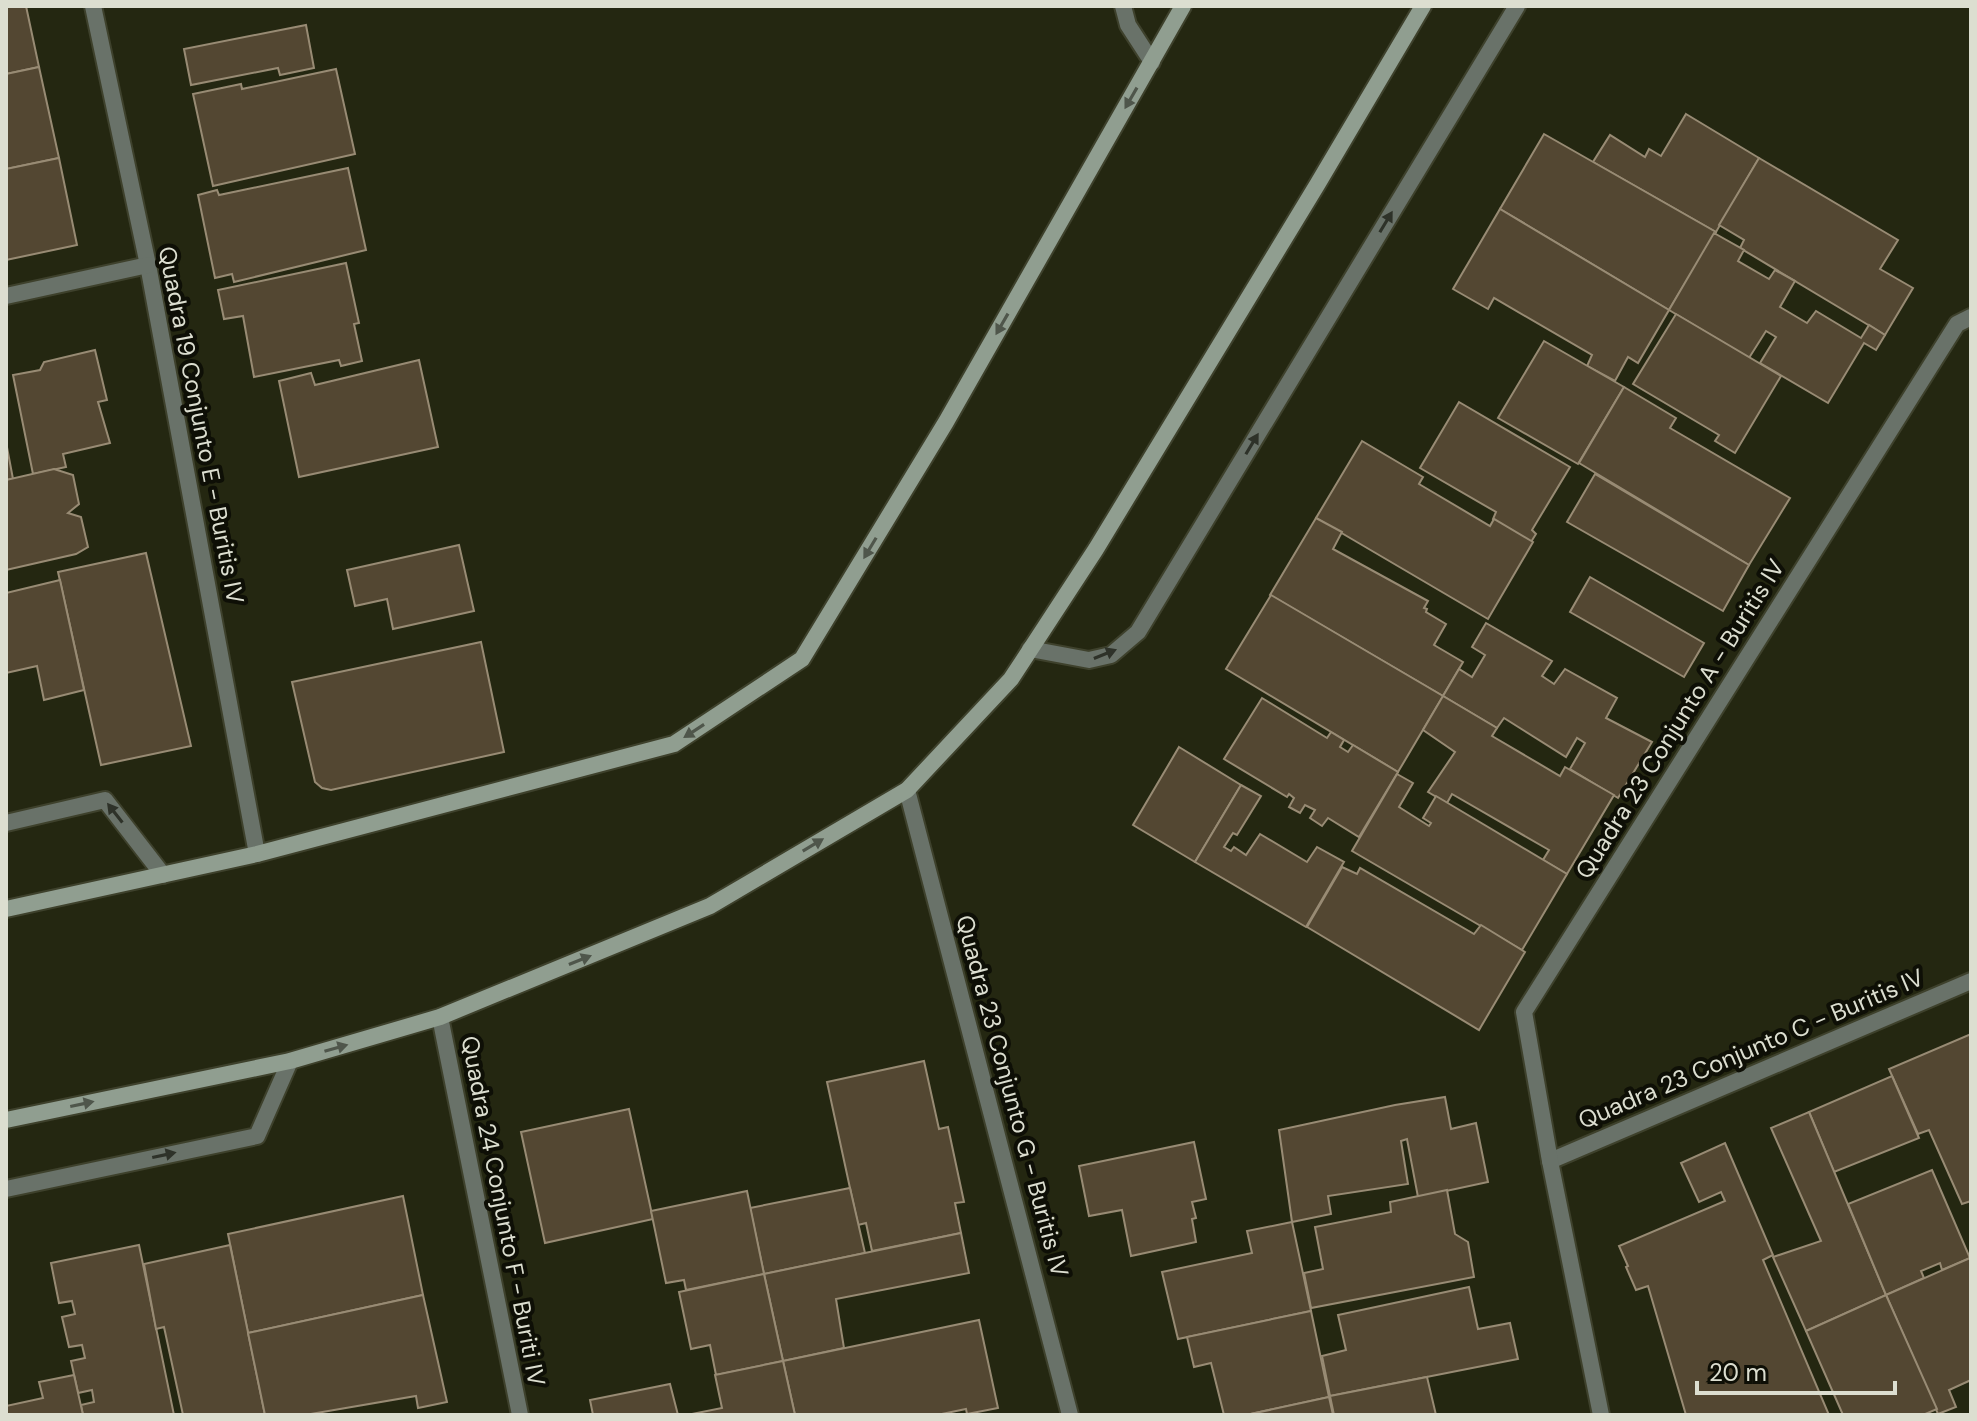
<svg xmlns="http://www.w3.org/2000/svg" width="1977" height="1421" viewBox="0 0 1977 1421" font-family="'DM Sans',sans-serif">
	<style>
		.building { fill: #534732; stroke: #988b74; stroke-width: 2 }
		.lines { fill: none; stroke-linecap: round; stroke-linejoin: round }
		.lane-casing { stroke: #3e412c; stroke-width: 20 }
		.street-casing { stroke: #3e412c; stroke-width: 20 }
		.secondary-casing { stroke: #3e412c; stroke-width: 20 }
		.lane { stroke: #697269; stroke-width: 16 }
		.street { stroke: #697269; stroke-width: 16 }
		.secondary { stroke: #909e90; stroke-width: 16 }
		.oneway { fill: #4f564b }
		.oneway2 { fill: #2e3229 }
		.labels { text-anchor: middle; stroke-width: 8; stroke-linejoin: round; paint-order: stroke }
		.street-label { font-size: 24px; fill: #dcded0; stroke: #0e0f06 }
	</style>
	<rect width="100%" height="100%" fill="#242711"/>
	<g class="building">
		<path d="M6 6H26L39 67 6 74Z"/>
		<path d="M306 25 314 68 280 75 278 68 191 85 184 49Z"/>
		<path d="M39 67 59 158 6 169V74Z"/>
		<path d="M336 69 355 154 213 186 193 94 241 84 242 89Z"/>
		<path d="M1686 114 1759 158 1716 232 1593 162 1610 135 1645 157 1649 149 1661 156Z"/>
		<path d="M1544 134 1716 232 1669 310 1500 209Z"/>
		<path d="M59 158 77 245 6 260V169Z"/>
		<path d="M1759 158 1898 240 1880 269 1913 288 1885 335 1740 248 1744 240 1719 225Z"/>
		<path d="M348 168 366 250 234 282 232 274 215 278 198 195 217 190 219 195Z"/>
		<path d="M1500 209 1669 310 1638 363 1628 357 1615 381 1587 366 1592 355 1494 298 1488 309 1453 289Z"/>
		<path d="M1714 233 1744 250 1738 261 1769 279 1775 270 1795 281 1780 307 1807 323 1816 311 1861 338 1869 325 1885 335 1876 350 1864 343 1828 403 1760 363 1776 337 1766 331 1749 358 1669 310Z"/>
		<path d="M346 263 359 323 354 324 362 361 341 366 339 360 254 377 243 316 224 319 218 290Z"/>
		<path d="M1676 314 1781 376 1735 453 1715 441 1719 435 1633 384Z"/>
		<path d="M1544 341 1624 387 1578 464 1498 418Z"/>
		<path d="M95 350 107 400 98 402 110 443 63 454 66 467 33 474 13 375 40 370 44 362Z"/>
		<path d="M419 360 438 447 299 477 279 381 311 373 315 385Z"/>
		<path d="M1624 387 1676 418 1670 428 1790 498 1749 565 1579 463Z"/>
		<path d="M1459 402 1570 467 1532 530 1536 534 1531 542 1493 519 1496 512 1420 468Z"/>
		<path d="M1362 441 1423 477 1419 484 1490 526 1494 519 1533 542 1488 619 1316 518Z"/>
		<path d="M6 442 13 479 6 480Z"/>
		<path d="M54 469 73 475 79 504 68 513 81 517 88 547 76 554 6 570V480Z"/>
		<path d="M1595 474 1749 565 1723 611 1567 522Z"/>
		<path d="M1316 518 1342 532 1333 549 1428 601 1424 608 1427 609 1426 612 1446 624 1434 645 1463 662 1443 696 1270 595Z"/>
		<path d="M459 545 474 611 393 629 387 599 355 606 347 570Z"/>
		<path d="M146 553 191 746 101 765 58 572Z"/>
		<path d="M1590 577 1704 643 1684 677 1570 612Z"/>
		<path d="M60 580 84 690 44 700 37 666 6 673V593Z"/>
		<path d="M1271 595 1443 696 1398 772 1226 669Z"/>
		<path d="M1486 623 1552 661 1542 676 1554 684 1565 669 1617 698 1606 718 1652 742 1618 798 1570 769 1585 743 1577 738 1566 757 1504 718 1497 728 1443 696 1459 669 1472 677 1485 655 1472 647Z"/>
		<path d="M481 642 504 752 331 790 322 788 315 782 292 682Z"/>
		<path d="M1443 696 1497 728 1492 736 1560 776 1565 767 1614 795 1567 874 1543 860 1549 850 1452 794 1447 803 1428 792 1455 752 1423 730Z"/>
		<path d="M1262 698 1327 738 1331 732 1344 740 1340 747 1348 752 1353 745 1398 772 1359 837 1328 818 1322 826 1310 818 1315 810 1305 805 1300 813 1289 807 1294 798 1289 794 1287 797 1224 759Z"/>
		<path d="M1179 747 1241 785 1195 862 1133 825Z"/>
		<path d="M1397 774 1413 783 1399 807 1429 826 1431 823 1423 818 1436 796 1567 874 1522 950 1352 851Z"/>
		<path d="M1241 785 1261 796 1237 835 1233 833 1224 847 1231 851 1234 847 1246 855 1260 834 1307 862 1317 847 1344 862 1306 927 1195 862Z"/>
		<path d="M1342 867 1357 874 1360 868 1474 934 1481 925 1525 952 1479 1030 1307 927Z"/>
		<path d="M1971 1034V1201L1962 1204 1929 1130 1918 1134 1889 1069Z"/>
		<path d="M924 1061 939 1129 948 1127 964 1202 955 1203 961 1233 872 1251 866 1223 858 1225 827 1082Z"/>
		<path d="M1892 1076 1919 1138 1834 1172 1809 1112Z"/>
		<path d="M1445 1097 1451 1129 1476 1123 1488 1182 1418 1197 1407 1139 1401 1141 1408 1184 1328 1196 1331 1214 1292 1222 1279 1130 1395 1105Z"/>
		<path d="M629 1109 653 1219 545 1243 521 1132Z"/>
		<path d="M1809 1112 1886 1295 1806 1331 1773 1257 1821 1241 1771 1128Z"/>
		<path d="M1194 1142 1206 1199 1192 1202 1196 1218 1192 1219 1196 1242 1131 1256 1122 1210 1089 1216 1079 1166Z"/>
		<path d="M1725 1143 1773 1255 1763 1260 1829 1415H1686L1648 1286 1636 1290 1626 1267 1628 1266 1619 1246 1725 1201 1721 1192 1699 1202 1681 1163Z"/>
		<path d="M1932 1170 1970 1258 1942 1270 1940 1263 1921 1271 1924 1278 1886 1295 1848 1204Z"/>
		<path d="M850 1188 865 1253 764 1274 750 1208Z"/>
		<path d="M1447 1190 1455 1234 1468 1242 1474 1277 1311 1308 1304 1273 1323 1269 1315 1227 1391 1212 1390 1202Z"/>
		<path d="M747 1191 764 1274 686 1290 684 1280 666 1283 651 1211Z"/>
		<path d="M403 1196 423 1295 248 1333 228 1234Z"/>
		<path d="M1292 1222 1311 1311 1178 1339 1162 1272 1252 1253 1247 1231Z"/>
		<path d="M961 1233 969 1273 836 1299 844 1348 783 1361 764 1274Z"/>
		<path d="M139 1245 174 1415H83L81 1405 94 1402 92 1390 78 1393 71 1361 85 1358 82 1345 69 1347 62 1317 75 1314 72 1301 59 1303 51 1263Z"/>
		<path d="M230 1245 265 1415H183L164 1327 156 1329 144 1264Z"/>
		<path d="M1970 1258 1971 1380 1949 1390 1956 1407 1938 1414 1886 1295Z"/>
		<path d="M764 1274 783 1361 716 1375 710 1345 691 1349 679 1292Z"/>
		<path d="M1469 1287 1478 1329 1510 1323 1518 1359 1330 1396 1322 1356 1346 1350 1338 1315Z"/>
		<path d="M423 1295 447 1402 418 1408 416 1396 305 1415H265L248 1333Z"/>
		<path d="M1886 1295 1937 1409 1923 1415H1843L1806 1331Z"/>
		<path d="M1311 1311 1329 1397 1246 1415H1224L1211 1363 1194 1367 1187 1337Z"/>
		<path d="M979 1320 998 1408 967 1414 966 1409 937 1415H795L783 1361Z"/>
		<path d="M783 1361 795 1415H687L722 1408 715 1375Z"/>
		<path d="M74 1375 83 1415H6V1406L43 1398 39 1382Z"/>
		<path d="M1427 1377 1436 1415H1334L1330 1396Z"/>
		<path d="M670 1384 678 1415H593L590 1400Z"/>
		<path d="M1329 1397 1333 1415H1246Z"/>
	</g>
	<g class="lines">
		<defs>
			<path id="lane" d="M1123 6 1128 25 1152 62"/>
			<g id="street">
				<path d="M93 6 148 265 257 854"/>
				<path d="M6 296 148 265"/>
				<path d="M1030 649 1089 660 1111 655 1138 632 1517 6"/>
				<path d="M907 790 1070 1415"/>
				<path d="M6 823 105 800 163 875"/>
				<path d="M440 1017 520 1415"/>
				<path d="M1550 1161 1971 981"/>
				<path d="M6 1189 257 1136 290 1061"/>
				<path d="M1601 1415 1550 1161 1524 1012 1957 324 1971 317"/>
			</g>
			<g id="secondary">
				<path d="M6 909 257 854 674 744 802 659 946 422 1183 6"/>
				<path d="M6 1120 290 1061 440 1017 710 906 907 790 1011 679 1096 549 1317 185 1423 6"/>
			</g>
		</defs>
		<use href="#lane" class="lane-casing"/>
		<use href="#street" class="street-casing"/>
		<use href="#secondary" class="secondary-casing"/>
		<use href="#lane" class="lane"/>
		<use href="#street" class="street"/>
		<use href="#secondary" class="secondary"/>
	</g>
	<defs><path id="oneway-solid" d="M-6-.8H1V-3.2L6.5 0L1 3.2V.8H-6Z" transform="scale(2)"/></defs>
	<g class="oneway">
		<use href="#oneway-solid" transform="translate(1131 98) rotate(120)"/>
		<use href="#oneway-solid" transform="translate(1002 324) rotate(120)"/>
		<use href="#oneway-solid" transform="translate(870 548) rotate(121)"/>
		<use href="#oneway-solid" transform="translate(694 731) rotate(147)"/>
		<use href="#oneway-solid" transform="translate(813 845) rotate(-31)"/>
		<use href="#oneway-solid" transform="translate(580 960) rotate(-22)"/>
		<use href="#oneway-solid" transform="translate(336 1048) rotate(-16)"/>
		<use href="#oneway-solid" transform="translate(82 1104) rotate(-12)"/>
	</g>
	<g class="oneway2">
		<use href="#oneway-solid" transform="translate(1386 222) rotate(-59)"/>
		<use href="#oneway-solid" transform="translate(1252 444) rotate(-59)"/>
		<use href="#oneway-solid" transform="translate(1105 654) rotate(-22)"/>
		<use href="#oneway-solid" transform="translate(115 813) rotate(-128)"/>
		<use href="#oneway-solid" transform="translate(164 1155) rotate(-12)"/>
	</g>
	<g class="labels">
		<g class="street-label">
			<text transform="translate(201 425) rotate(79)" y="8">Quadra 19 Conjunto E - Buritis IV</text>
			<text transform="translate(1680 719) rotate(-58)" y="8">Quadra 23 Conjunto A - Buritis IV</text>
			<text transform="translate(1751 1049) rotate(-23)" y="8">Quadra 23 Conjunto C - Buritis IV</text>
			<text transform="translate(1012 1096) rotate(75)" y="8">Quadra 23 Conjunto G - Buritis IV</text>
			<text transform="translate(503 1211) rotate(79)" y="8">Quadra 24 Conjunto F - Buriti IV</text>
		</g>
	</g>
	<rect width="1977" height="1421" fill="none" stroke="#dcded0" stroke-width="16"/>
	<path d="M1697 1381v12h198v-12" fill="none" stroke="#dcded0" stroke-width="4"/>
	<text x="1709" y="1381" font-size="24" fill="#dcded0" stroke="#0e0f06" stroke-width="6" paint-order="stroke">20 m</text>
</svg>
